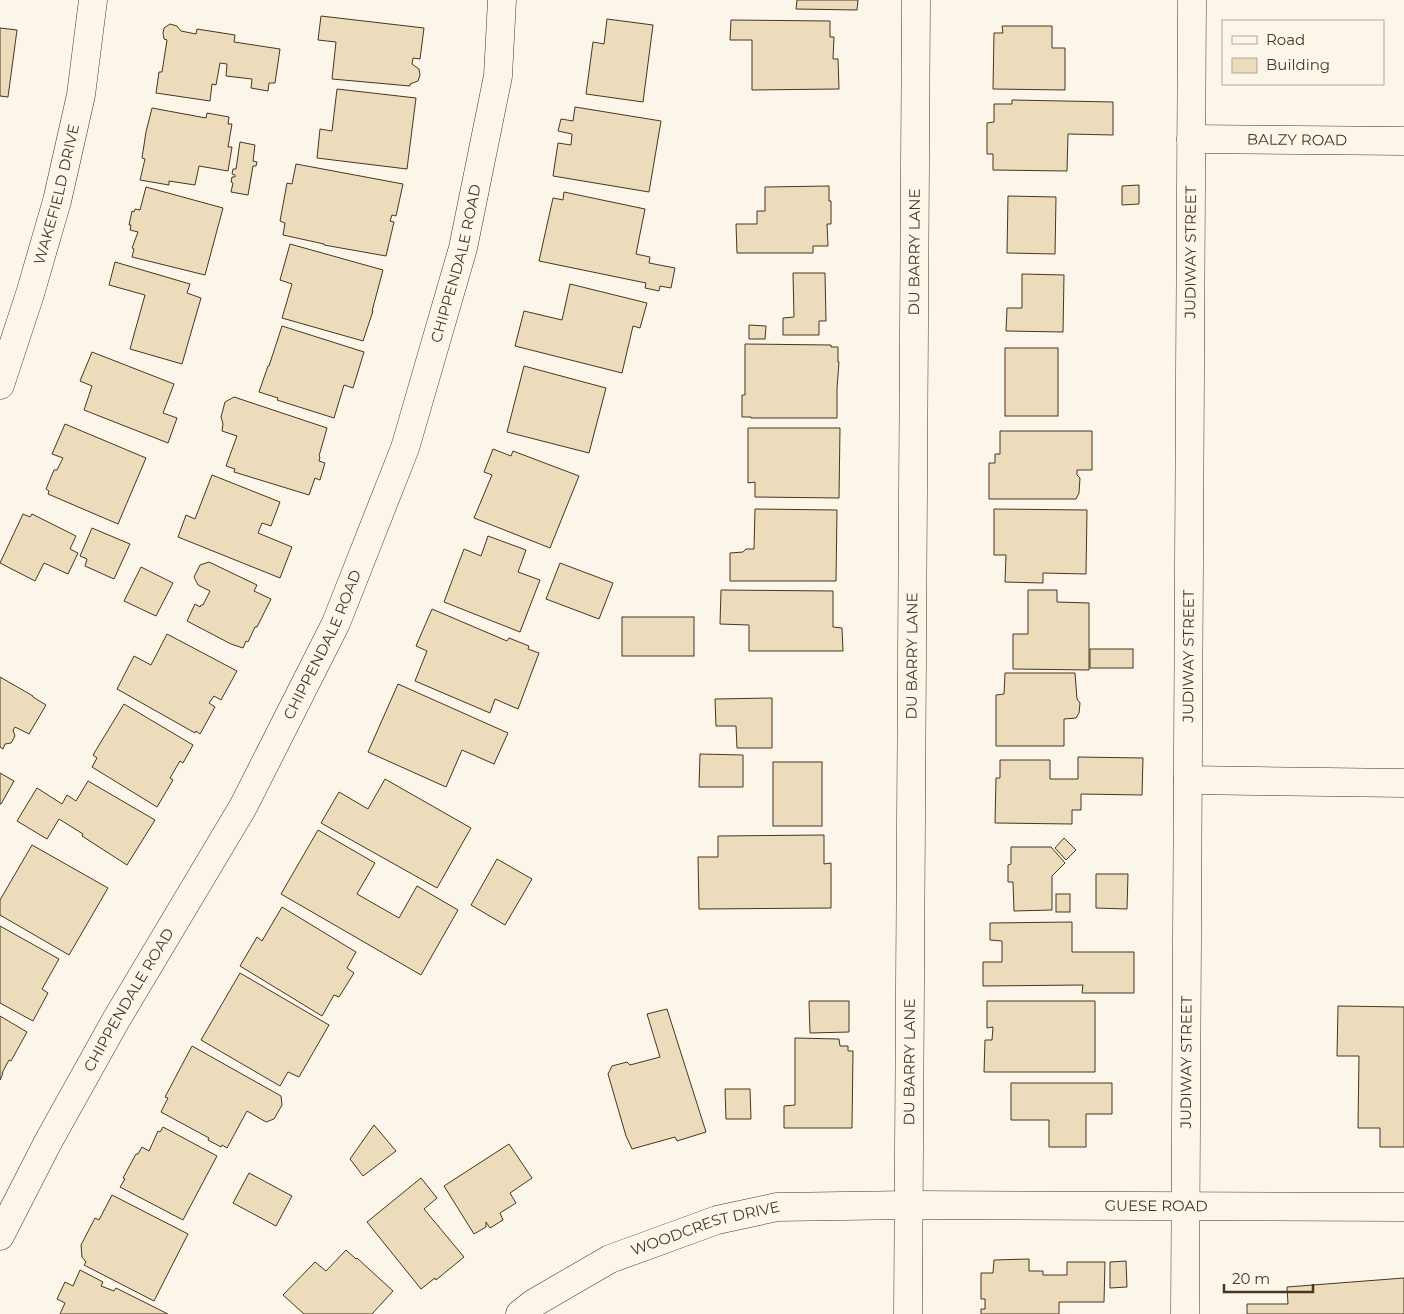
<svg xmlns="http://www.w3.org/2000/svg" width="1404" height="1314" viewBox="0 0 1404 1314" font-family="Montserrat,sans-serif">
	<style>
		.building { fill: #ecdcbc; stroke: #4a3520 }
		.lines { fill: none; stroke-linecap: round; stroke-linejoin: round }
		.minor-casing { stroke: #4a3520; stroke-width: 29 }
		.minor { stroke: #fbf6e9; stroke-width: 28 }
		.labels { text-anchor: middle; stroke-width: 4; stroke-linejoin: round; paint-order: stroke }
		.street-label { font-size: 15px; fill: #4a3520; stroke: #fbf6e9 }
	</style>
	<rect width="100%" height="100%" fill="#fbf6e9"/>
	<g class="building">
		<path d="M797 0H858L857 10 796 9Z"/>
		<path d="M321 16 424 28 420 59 413 58 412 64 419 69 420 75 418 81 410 84V86L332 79 336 42 318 40Z"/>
		<path d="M607 19 653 25 643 102 586 94 593 42 604 44Z"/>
		<path d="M731 20 830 21V37H834L833 59H838L839 89 752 90V40H730Z"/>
		<path d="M170 24 177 26 181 31 196 34 197 29 235 35 234 42 280 49 275 83H269L268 91 251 88 252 79 226 76 227 64 220 63 216 85 212 84 210 101 156 93 159 72H162L167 40 164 39 163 33 164 28Z"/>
		<path d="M1002 26H1052V48H1065V90L993 89 994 33H1003Z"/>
		<path d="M0 28 17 30 8 97 0 96Z"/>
		<path d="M337 89 416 98 407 169 317 158 320 129 332 131Z"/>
		<path d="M1012 100 1113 102V135L1068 134 1067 171 993 170V154H987V123L994 122V104H1012Z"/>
		<path d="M575 107 661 121 649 192 553 176 558 143 571 145 572 134 558 131 561 119 573 121Z"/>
		<path d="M152 108 206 118 207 113 229 117 228 124H232L228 147H232L228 171 199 166 195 185 169 181V185L140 180 145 159 142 158 146 132Z"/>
		<path d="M240 142 255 145 253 161 257 162 256 166H253L248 195 231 192 233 183 231 182 232 177H235V175L232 174 233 169H236Z"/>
		<path d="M296 164 403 184 396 216 392 215 390 221 394 222 386 256 324 245V244L283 235 285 223 280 221 287 183 292 184Z"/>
		<path d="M1139 185V204L1122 205V186Z"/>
		<path d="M829 186V201H831V224H827L828 246H813V253H737L736 224H757V211H765V187Z"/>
		<path d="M146 187 223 208 205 275 132 257 134 249 132 248 138 232 130 230 131 225H129L132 211 134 212 135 209 140 210Z"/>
		<path d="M564 192 645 209 636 254 650 257 649 263 675 268 671 288 660 286 659 291 645 288 646 283 539 261 553 198 563 200Z"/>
		<path d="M1008 196 1056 197 1055 254 1007 253Z"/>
		<path d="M290 244 383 270 372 311H373L363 341 282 318 292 284 280 280Z"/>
		<path d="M115 262 190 284 187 293 201 298 182 364 130 349 145 295 109 285Z"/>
		<path d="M793 273H825L826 321H819V335H783V318L794 317Z"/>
		<path d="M1022 274 1064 275 1063 332 1006 331 1007 308H1022Z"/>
		<path d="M570 284 647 303 640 328 633 326 622 373 515 346 524 311 562 320Z"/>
		<path d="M749 325 766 326 765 339H749Z"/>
		<path d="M282 326 364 352 353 388 344 385 334 418 277 400 278 398 259 392 268 366H269Z"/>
		<path d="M745 344 831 345V347H838V362H839L837 388V418H751V417H742V395H745Z"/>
		<rect x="1005" y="348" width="53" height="68"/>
		<path d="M92 352 174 384 163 413 177 418 168 443 84 410 92 386 80 381Z"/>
		<path d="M524 366 606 388 589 453 507 432Z"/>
		<path d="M234 397 327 428 319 456 320 457 319 461 325 463 320 480 315 478 309 495 234 472 235 469 226 466 237 436 222 431 223 424 221 417 225 402Z"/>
		<path d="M65 424 146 458 118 524 48 494 49 491 46 489 54 470H57L63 458 52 454Z"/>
		<path d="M748 428H840L839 498 755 497V482L748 483Z"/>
		<path d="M1000 431H1092V470H1077V475L1080 478 1079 493 1076 499H989V463H995V454H1000Z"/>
		<path d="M493 449 511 456 513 451 579 476 550 548 474 518 492 475 484 472Z"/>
		<path d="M212 475 280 502 271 526 262 523 258 533 292 547 280 578 178 537 186 515 195 519Z"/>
		<path d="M755 509 837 510 836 581H730V553L743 552 746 549H754Z"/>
		<path d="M994 509 1087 510 1086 574 1043 573V583L1005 582 1006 555H994Z"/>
		<path d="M23 514 30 517 32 514 76 536 70 549 78 553 68 574 44 563 35 581 0 563Z"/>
		<path d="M92 528 130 544 114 579 85 566 87 559 80 556Z"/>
		<path d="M488 536 526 550 518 572 540 580 520 632 444 602 464 549 481 556Z"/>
		<path d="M209 562 257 585 254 591 271 599 257 627H255L248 642 246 641 243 648 231 644 187 621 195 604 200 607 201 605H203L210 591 198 585 194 577 200 565Z"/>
		<path d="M560 563 613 583 599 619 546 599Z"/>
		<path d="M141 567 173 583 156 616 124 601Z"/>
		<path d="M721 590 833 591V627L842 628 843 651H749V625L720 624Z"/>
		<path d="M1028 590H1057V602L1089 603V670L1013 669V634H1028Z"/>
		<path d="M432 609 507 641 509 638 529 646 528 649 539 653 518 709 495 699 490 713 415 681 427 651 416 646Z"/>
		<rect x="622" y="617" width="72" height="39"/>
		<path d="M167 634 237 671 221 700 214 696 209 703 215 707 200 734 196 731 195 733 117 689 134 656 151 665Z"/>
		<rect x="1090" y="649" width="43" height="19"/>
		<path d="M1005 673H1075L1077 699 1080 703 1079 713 1076 718 1064 719V746H996V695L1004 694Z"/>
		<path d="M0 677 33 696V697L46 705 29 734 15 727 13 730 15 736 11 743 5 744 3 749 0 747Z"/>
		<path d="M398 684 508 733 494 764 462 750 446 787 368 752Z"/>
		<path d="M772 698V748H737L736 726H716L715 699Z"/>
		<path d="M124 704 193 745 183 763 180 761 170 778 173 780 157 807 92 767 97 758 93 755Z"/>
		<path d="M700 754 743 755V787H699Z"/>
		<path d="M1078 757 1143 758 1142 795 1081 794V810H1072V824L995 823 996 778H1000V760H1050V779H1078Z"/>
		<rect x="773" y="762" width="49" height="64"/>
		<path d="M0 773 14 781 1 804H0Z"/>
		<path d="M385 779 471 828 437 888 321 823 339 792 368 809Z"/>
		<path d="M88 781 155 820 127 865 82 836 83 834 59 819 47 839 17 821 37 788 62 804 67 795 76 801Z"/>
		<path d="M318 830 375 863 357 894 399 918 417 886 458 910 421 975 281 894Z"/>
		<path d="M824 835V864L831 863V908L699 909 698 857H718V836Z"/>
		<path d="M1064 838 1076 850 1066 860 1055 848Z"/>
		<path d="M32 845 108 888 69 955 0 915V900Z"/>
		<path d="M1011 847H1051L1065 863 1052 876V910L1014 911 1013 882H1008V865L1011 864Z"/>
		<path d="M497 859 532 879 505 925 471 905Z"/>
		<path d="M1096 874H1128L1127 909 1096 908Z"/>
		<rect x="1056" y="894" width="14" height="18"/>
		<path d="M282 907 356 952 347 968 354 973 339 997 334 995 322 1016 240 966 257 937 262 941Z"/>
		<path d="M1072 922V952H1134V993H1082L1083 985 983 986V962H1002V941L990 940V923Z"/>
		<path d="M0 926 59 959 42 989 48 993 33 1021 0 1003Z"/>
		<path d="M240 973 329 1025 299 1077 288 1072 280 1086 201 1040Z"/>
		<path d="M809 1001H849V1032L810 1033Z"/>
		<path d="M987 1001H1095V1072H984L985 1040H992L993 1027 987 1028Z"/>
		<path d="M1338 1006 1404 1007V1147H1380V1128H1358L1359 1056H1337Z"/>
		<path d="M667 1009 706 1132 677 1141 675 1137 632 1149 626 1136 608 1074 612 1066 627 1062 630 1065 660 1057 647 1014Z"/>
		<path d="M0 1016 27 1032 11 1061 9 1060 2 1073H3L0 1080Z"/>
		<path d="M795 1038 839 1039 840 1046H848V1051H853L852 1128H784V1106L795 1105Z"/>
		<path d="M192 1046 281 1096 282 1105 274 1119 266 1122 247 1111 227 1148 222 1145 221 1147 208 1140 209 1138 161 1112 168 1098 165 1097Z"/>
		<path d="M1011 1083H1112V1114H1086V1147H1049V1120H1011Z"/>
		<path d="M725 1089H750L751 1119H726Z"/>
		<path d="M374 1125 396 1151 363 1176 350 1159Z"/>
		<path d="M163 1127 217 1156 183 1220 120 1187 125 1179 123 1178 136 1154H138L142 1147 149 1151 158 1131 160 1132Z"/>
		<path d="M509 1144 532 1178 510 1193 516 1203 500 1213 503 1220 490 1228 486 1222V1227L474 1234 444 1186Z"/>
		<path d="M249 1173 292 1196 276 1226 233 1203Z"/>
		<path d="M421 1178 437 1198 424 1209 464 1257 436 1280 435 1278 421 1289 367 1222Z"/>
		<path d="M112 1195 188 1234 154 1301 84 1265 86 1262 82 1257 81 1245 95 1218 99 1220Z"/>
		<path d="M346 1250 356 1259 357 1258 393 1291 372 1314H304L283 1295 315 1262 326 1271Z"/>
		<path d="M1029 1259V1271H1043V1275H1067V1262H1105L1104 1302H1059V1314H981V1309H985V1299H981V1273H993L994 1260Z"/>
		<path d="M1126 1261 1127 1287 1110 1288V1262Z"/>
		<path d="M80 1270 103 1282 101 1286 114 1291 116 1288 168 1314H60L65 1303 57 1299 65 1282 73 1286Z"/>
		<path d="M1404 1278V1314H1247V1304H1288L1287 1287Z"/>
	</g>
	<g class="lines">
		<defs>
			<g id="minor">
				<path id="s1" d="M1191 139 1404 141"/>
				<path id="s2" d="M0 385 30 294 57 201 81 95 93 0"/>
				<path d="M1188 780 1404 783"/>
				<path id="s3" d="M0 1236 48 1142 116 1020 243 807 336 623 405 448 463 248 498 76 502 0"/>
				<path id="s4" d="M520 1314 534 1303 610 1259 717 1220 777 1207 908 1205 1404 1207"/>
				<path id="s5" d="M908 1314 916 0"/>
				<path id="s6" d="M1185 1314 1192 0"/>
			</g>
		</defs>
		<use href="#minor" class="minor-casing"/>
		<use href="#minor" class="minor"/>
	</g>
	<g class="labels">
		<g class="street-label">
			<text dy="5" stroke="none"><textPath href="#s1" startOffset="106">BALZY ROAD</textPath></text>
			<text dy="5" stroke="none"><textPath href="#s2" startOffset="199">WAKEFIELD DRIVE</textPath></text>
			<text dy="5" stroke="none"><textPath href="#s5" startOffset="1062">DU BARRY LANE</textPath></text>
			<text dy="5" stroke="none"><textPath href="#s6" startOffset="1062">JUDIWAY STREET</textPath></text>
			<text dy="5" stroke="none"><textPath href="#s3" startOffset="1079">CHIPPENDALE ROAD</textPath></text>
			<text dy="5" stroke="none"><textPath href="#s3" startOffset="674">CHIPPENDALE ROAD</textPath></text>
			<text dy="5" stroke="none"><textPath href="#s5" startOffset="658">DU BARRY LANE</textPath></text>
			<text dy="5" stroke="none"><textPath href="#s6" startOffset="658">JUDIWAY STREET</textPath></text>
			<text dy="5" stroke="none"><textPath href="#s3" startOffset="269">CHIPPENDALE ROAD</textPath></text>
			<text dy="5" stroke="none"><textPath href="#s5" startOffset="252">DU BARRY LANE</textPath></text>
			<text dy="5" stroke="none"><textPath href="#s6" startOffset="252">JUDIWAY STREET</textPath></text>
			<text dy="5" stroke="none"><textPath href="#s4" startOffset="660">GUESE ROAD</textPath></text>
			<text dy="5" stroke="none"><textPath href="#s4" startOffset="206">WOODCREST DRIVE</textPath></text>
		</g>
	</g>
	<rect x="1222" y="20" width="162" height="65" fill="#fbf6e9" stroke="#b4a999"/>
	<rect x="1232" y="36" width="25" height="8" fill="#fbf6e9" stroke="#b4a999"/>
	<text x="1266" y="45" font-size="15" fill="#4a3520">Road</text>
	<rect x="1232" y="58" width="25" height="15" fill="#ecdcbc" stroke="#b4a999"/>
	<text x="1266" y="70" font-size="15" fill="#4a3520">Building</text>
	<path d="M1224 1284v8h89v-8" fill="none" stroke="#4a3520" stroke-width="2.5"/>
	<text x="1232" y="1284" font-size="15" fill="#4a3520" stroke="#fbf6e9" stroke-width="4" paint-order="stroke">20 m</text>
</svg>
